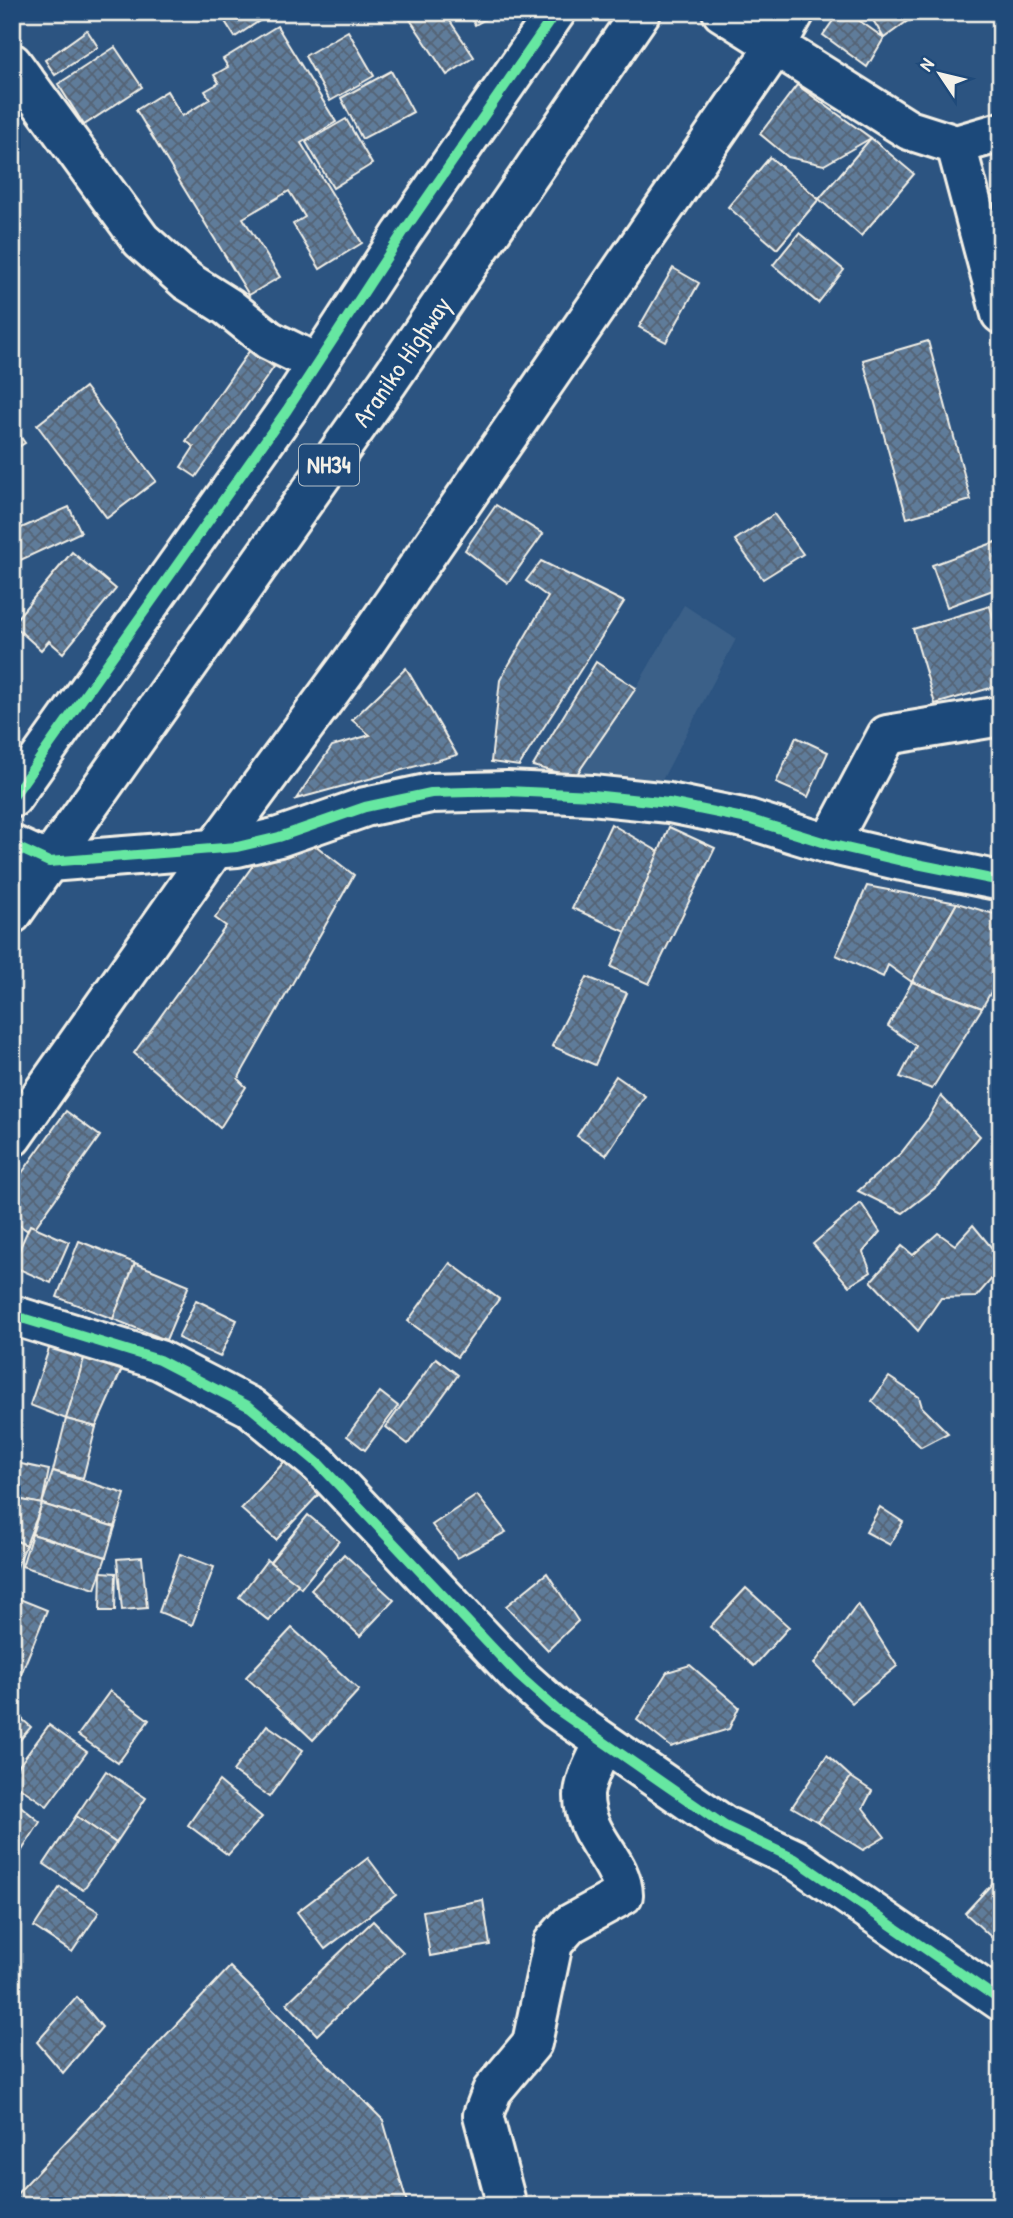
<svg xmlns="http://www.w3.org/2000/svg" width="1013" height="2218" viewBox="0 0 1013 2218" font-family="'Patrick Hand',sans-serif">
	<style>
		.built { fill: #3b6088 }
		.building { fill: url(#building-cross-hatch); stroke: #f4f1e8; stroke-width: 2 }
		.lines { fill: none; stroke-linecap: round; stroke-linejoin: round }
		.minor-casing { stroke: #f4f1e8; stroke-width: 44 }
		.highway-casing { stroke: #f4f1e8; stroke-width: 44 }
		.minor { stroke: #1f4a7a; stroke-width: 38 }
		.highway { stroke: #1f4a7a; stroke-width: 38 }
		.cycleway-casing { stroke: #1f4a7a; stroke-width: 15 }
		.cycleway { stroke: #66e7a1; stroke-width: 10 }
		.labels { text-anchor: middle; stroke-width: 5; stroke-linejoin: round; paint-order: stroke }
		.shield { fill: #1f4a7a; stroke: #b4bfc7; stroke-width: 2 }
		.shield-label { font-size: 24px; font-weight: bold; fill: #f4f1e8 }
		.street-label { font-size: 26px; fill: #f4f1e8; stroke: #1f4a7a }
	</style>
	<defs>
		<pattern id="building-cross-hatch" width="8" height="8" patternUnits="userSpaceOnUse" patternTransform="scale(1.75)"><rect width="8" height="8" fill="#5e7b9a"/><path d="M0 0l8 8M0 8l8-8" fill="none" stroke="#556474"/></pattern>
	</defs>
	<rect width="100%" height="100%" fill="#2c5481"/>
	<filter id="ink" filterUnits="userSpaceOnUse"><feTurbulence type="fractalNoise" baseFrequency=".0143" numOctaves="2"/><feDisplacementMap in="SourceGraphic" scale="14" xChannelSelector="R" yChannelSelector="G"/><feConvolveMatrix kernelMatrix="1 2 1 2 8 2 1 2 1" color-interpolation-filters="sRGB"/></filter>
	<g filter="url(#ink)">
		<path class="built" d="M684 605 736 639 661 782H588L529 769 596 662 636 688Z"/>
		<g class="building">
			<path d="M219 12H273L235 37Z"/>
			<path d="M405 12H444L474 57 447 75Z"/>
			<path d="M468 12H498L475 25Z"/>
			<path d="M839 12H847L884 38 867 67 823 35Z"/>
			<path d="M868 12H920L884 38Z"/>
			<path d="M277 26 336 122 301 143 362 243 320 269 293 224 305 217 289 191 243 218 280 277 249 295 136 110 167 91 182 116 210 99 205 91 219 83 214 75 228 67 223 59Z"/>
			<path d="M87 30 98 47 55 75 45 60Z"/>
			<path d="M348 31 374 76 330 101 305 56Z"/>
			<path d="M115 47 142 87 84 125 58 84Z"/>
			<path d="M391 71 413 112 362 139 341 98Z"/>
			<path d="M797 85 871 138 824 165 788 157 760 134Z"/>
			<path d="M346 119 372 164 333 188 306 142Z"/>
			<path d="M871 138 914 174 861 236 819 199Z"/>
			<path d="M770 157 819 199 777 249 728 207Z"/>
			<path d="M799 233 844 270 818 303 773 265Z"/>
			<path d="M673 268 699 283 666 342 639 327Z"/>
			<path d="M928 341 971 500 907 518 863 360Z"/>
			<path d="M250 350 274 367 196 477 181 467 194 447 186 441Z"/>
			<path d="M85 387 156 481 107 518 37 425Z"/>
			<path d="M12 425 25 443 12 451Z"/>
			<path d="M496 505 543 534 508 583 465 550Z"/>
			<path d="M69 507 81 532 12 564V532Z"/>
			<path d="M774 514 803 554 763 579 735 540Z"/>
			<path d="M1001 540V587L947 607 932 565Z"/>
			<path d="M72 552 116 589 63 653 49 641 41 650 12 624Z"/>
			<path d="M541 561 624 602 519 766 491 762 500 680 548 597 526 581Z"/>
			<path d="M990 606 1001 645V685L935 704 913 629Z"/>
			<path d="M596 662 636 688 575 777 533 766Z"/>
			<path d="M406 668 457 755 296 799 332 746 370 735 352 720Z"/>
			<path d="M796 737 828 752 808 797 776 783Z"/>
			<path d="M611 824 659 852 626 932 572 908Z"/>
			<path d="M669 827 715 848 649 984 611 967Z"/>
			<path d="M311 842 354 875 238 1079 246 1087 220 1128 134 1053 226 926 215 918 264 850Z"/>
			<path d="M867 886 957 903 912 982 888 965 883 977 836 955Z"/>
			<path d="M957 903 1001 916V974L982 1008 912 982Z"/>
			<path d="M587 977 627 993 595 1065 552 1046Z"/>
			<path d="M912 982 982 1008 932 1089 900 1077 916 1046 888 1026Z"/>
			<path d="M616 1076 645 1096 606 1155 577 1136Z"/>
			<path d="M941 1096 980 1136 938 1186 903 1213 858 1191 901 1153 929 1117Z"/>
			<path d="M66 1111 100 1136 31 1233 12 1220V1187Z"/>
			<path d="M861 1203 880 1232 863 1252 871 1272 849 1286 813 1244Z"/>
			<path d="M30 1225 69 1242 51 1283 12 1266Z"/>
			<path d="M973 1225 1001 1259V1268L976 1297 941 1298 918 1331 871 1281 902 1246 913 1255 938 1233 955 1245Z"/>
			<path d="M79 1241 135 1263 113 1319 57 1297Z"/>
			<path d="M135 1263 189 1285 166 1340 113 1319Z"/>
			<path d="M450 1263 499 1299 457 1357 408 1321Z"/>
			<path d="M196 1300 237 1320 220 1357 178 1338Z"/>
			<path d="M51 1343 86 1352 66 1419 30 1405Z"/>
			<path d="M86 1352 122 1369 96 1427 66 1419Z"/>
			<path d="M436 1358 458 1375 408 1444 386 1427Z"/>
			<path d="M889 1377 919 1397 922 1407 948 1433 921 1447 872 1401Z"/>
			<path d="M380 1392 398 1406 365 1450 347 1436Z"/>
			<path d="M66 1419 96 1427 83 1478 53 1471Z"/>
			<path d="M285 1461 320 1493 276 1540 241 1509Z"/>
			<path d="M12 1462 49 1470 42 1504 12 1498Z"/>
			<path d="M53 1471 125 1494 115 1527 42 1504Z"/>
			<path d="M477 1495 506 1532 457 1558 432 1525Z"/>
			<path d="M12 1498 42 1504 26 1545 12 1539Z"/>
			<path d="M42 1504 115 1527 106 1557 32 1534Z"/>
			<path d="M880 1507 903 1522 890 1545 866 1532Z"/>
			<path d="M308 1515 339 1541 301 1588 270 1562Z"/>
			<path d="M32 1534 106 1557 95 1589 22 1566Z"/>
			<path d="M12 1539 26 1545 14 1574 12 1573Z"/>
			<path d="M180 1554 214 1567 192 1625 159 1612Z"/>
			<path d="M344 1554 394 1600 360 1636 311 1590Z"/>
			<path d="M142 1557 147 1608 122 1610 117 1559Z"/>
			<path d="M267 1560 298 1584 269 1621 239 1597Z"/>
			<path d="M101 1572 116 1573 115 1611H100Z"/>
			<path d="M547 1573 578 1621 548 1650 506 1606Z"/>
			<path d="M746 1588 789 1627 754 1666 710 1627Z"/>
			<path d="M12 1596 47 1610 15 1689 12 1687Z"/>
			<path d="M858 1604 897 1666 852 1703 814 1664Z"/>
			<path d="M292 1628 359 1690 313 1740 246 1677Z"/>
			<path d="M690 1665 739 1707 729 1729 671 1747 637 1720 667 1672Z"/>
			<path d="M110 1691 149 1720 118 1763 78 1735Z"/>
			<path d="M12 1710 31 1727 12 1749Z"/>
			<path d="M49 1725 87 1752 47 1806 12 1782V1775Z"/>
			<path d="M267 1725 303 1750 269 1797 233 1771Z"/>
			<path d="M827 1755 851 1777 818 1822 792 1807Z"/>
			<path d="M106 1771 146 1798 116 1843 76 1816Z"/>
			<path d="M851 1777 872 1791 863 1808 885 1837 863 1850 818 1822Z"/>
			<path d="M219 1781 262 1817 228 1855 188 1825Z"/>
			<path d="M12 1799 40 1822 12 1866Z"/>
			<path d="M76 1816 116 1843 83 1890 44 1864Z"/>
			<path d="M368 1858 396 1895 325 1949 297 1912Z"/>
			<path d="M1001 1874V1946L965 1913Z"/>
			<path d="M60 1887 99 1912 72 1952 34 1927Z"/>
			<path d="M483 1900 490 1945 430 1956 423 1911Z"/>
			<path d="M373 1921 403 1952 317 2035 287 2003Z"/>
			<path d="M230 1967 383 2120 408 2206H12V2199Z"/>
			<path d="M77 1997 102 2027 63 2073 37 2042Z"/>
		</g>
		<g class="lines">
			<defs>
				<g id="minor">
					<path d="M722 12 909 130 956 145 1001 132"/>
					<path d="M12 63 141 240 187 281 228 307 269 340 316 363"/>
					<path d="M956 145 1001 314"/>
					<path d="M12 798 287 410 402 234 556 12"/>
					<path d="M829 844 887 735 1001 716"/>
					<path d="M12 845 49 862 237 847 279 837 365 807 431 793 507 791 592 795 669 803 748 819 829 844 902 861 1001 881"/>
					<path d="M12 1137 215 848 360 651 777 44 795 12"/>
					<path d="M12 1315 159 1360 250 1407 319 1464 518 1675 556 1709 725 1826 795 1859 1001 2001"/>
					<path d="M507 2206 483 2115 492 2091 532 2043 553 1943 570 1924 623 1895C622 1859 584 1839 584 1796 584 1780 597 1759 603 1744"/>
				</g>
				<g id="highway">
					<path id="s1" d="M12 914 388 382 641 12"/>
				</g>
			</defs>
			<use href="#minor" class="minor-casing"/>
			<use href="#highway" class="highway-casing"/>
			<use href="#minor" class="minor"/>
			<use href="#highway" class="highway"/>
			<defs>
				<g id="cycleway">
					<path d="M12 798 287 410 402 234 556 12"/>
					<path d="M12 845 49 862 237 847 279 837 365 807 431 793 507 791 592 795 669 803 748 819 829 844 902 861 1001 881"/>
					<path d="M12 1315 159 1360 250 1407 319 1464 518 1675 556 1709 725 1826 795 1859 1001 2001"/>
				</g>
			</defs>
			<use href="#cycleway" class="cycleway-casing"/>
			<use href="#cycleway" class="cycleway"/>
		</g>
	</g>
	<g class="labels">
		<rect class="shield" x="299" y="444.5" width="60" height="41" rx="5"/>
		<g class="shield-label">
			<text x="329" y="473">NH34</text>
		</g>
		<g class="street-label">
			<text dy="9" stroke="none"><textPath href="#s1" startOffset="676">Araniko Highway</textPath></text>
		</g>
	</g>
	<rect width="1013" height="2218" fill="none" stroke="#1f4a7a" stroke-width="42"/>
	<rect x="21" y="21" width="971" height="2176" fill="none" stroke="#f4f1e8" stroke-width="2.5" filter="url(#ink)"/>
	<g transform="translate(940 74) rotate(305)" stroke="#1f4a7a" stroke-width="5" paint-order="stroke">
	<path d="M0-5L12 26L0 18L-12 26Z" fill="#f4f1e8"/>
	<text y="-10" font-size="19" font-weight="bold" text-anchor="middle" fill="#f4f1e8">N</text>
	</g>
</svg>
